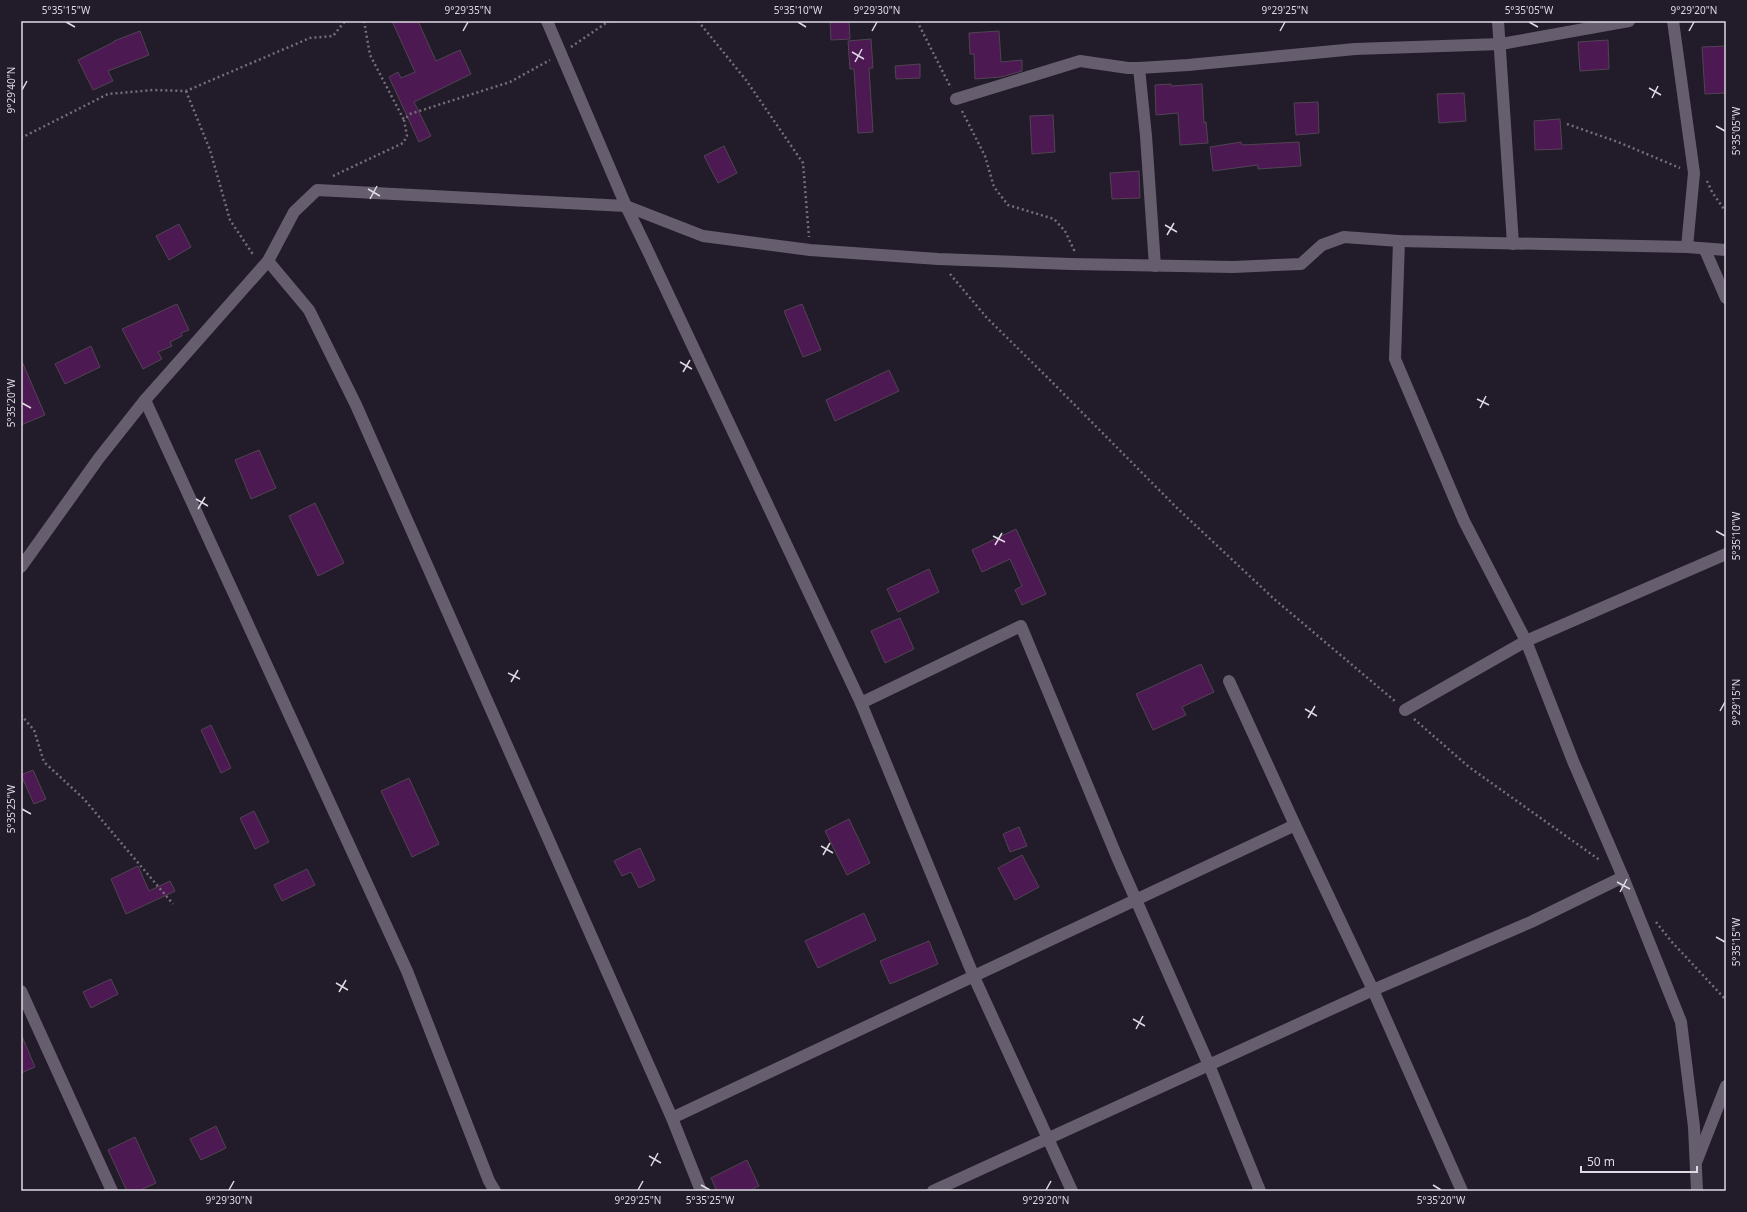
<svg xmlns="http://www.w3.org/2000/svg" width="1747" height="1212" viewBox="0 0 1747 1212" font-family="'Noto Sans',sans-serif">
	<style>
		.building { fill: #4d1952; stroke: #514452 }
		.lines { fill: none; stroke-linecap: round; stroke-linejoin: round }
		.path { stroke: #756f7b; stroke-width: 2.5; stroke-dasharray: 2 3; stroke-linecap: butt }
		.minor { stroke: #665e6f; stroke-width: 12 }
		.ticks { fill: none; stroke: #dedae4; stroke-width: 1.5 }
		.neatline { fill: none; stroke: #dedae4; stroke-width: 1.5 }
		.ticks-label { font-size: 10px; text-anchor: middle; fill: #dedae4 }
	</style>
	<rect width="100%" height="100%" fill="#221b29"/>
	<g class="building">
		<path d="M392 21H418L436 61 460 50 471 74 414 102 431 136 419 142 389 77 398 72 401 78 415 72Z"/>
		<path d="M830 21H849L850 39 831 40Z"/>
		<path d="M140 31 149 55 108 71 113 81 93 90 78 60 114 42V41Z"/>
		<path d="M999 31 1001 62 1022 60V71L1001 77 975 79 974 54H970L969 33Z"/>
		<path d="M871 39 873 68H869L873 132 858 133 854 69H850L848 41Z"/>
		<path d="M1608 40 1609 69 1580 71 1578 42Z"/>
		<path d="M1726 46V93L1705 94 1702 47Z"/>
		<path d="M920 64V78L896 79 895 66Z"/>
		<path d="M1171 84V86L1202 84 1204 123 1206 122 1208 143 1180 145 1178 113 1156 115 1155 85Z"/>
		<path d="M1464 93 1466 121 1439 123 1437 94Z"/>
		<path d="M1318 102 1319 133 1296 135 1294 103Z"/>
		<path d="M1053 115 1055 152 1032 154 1030 116Z"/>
		<path d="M1560 119 1562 149 1535 150 1534 121Z"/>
		<path d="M1241 142 1242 145 1299 142 1301 166 1258 169V165L1213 171 1210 147Z"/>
		<path d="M724 146 737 173 718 183 704 156Z"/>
		<path d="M1139 171 1140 198 1112 199 1110 173Z"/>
		<path d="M179 224 191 247 169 260 156 236Z"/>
		<path d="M177 304 189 330 181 333 182 336 170 342 172 346 158 352 162 359 143 369 122 329Z"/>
		<path d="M802 304 821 350 803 357 784 311Z"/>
		<path d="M91 346 100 367 65 384 55 364Z"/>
		<path d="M21 359 45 415 21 425Z"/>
		<path d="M889 370 899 391 835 421 826 400Z"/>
		<path d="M259 450 276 488 251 499 235 460Z"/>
		<path d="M315 503 344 563 318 576 289 516Z"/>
		<path d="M1016 529 1046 594 1022 605 1015 590 1022 586 1010 559 982 572 972 550Z"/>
		<path d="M929 569 939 592 898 612 887 589Z"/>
		<path d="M900 618 914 649 885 663 871 631Z"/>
		<path d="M1201 664 1214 692 1182 707 1186 715 1153 730 1136 694Z"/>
		<path d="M211 725 231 768 221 773 201 730Z"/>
		<path d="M33 770 46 799 34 804 21 775Z"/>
		<path d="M409 778 439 844 412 857 381 791Z"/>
		<path d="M254 811 269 842 255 849 240 818Z"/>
		<path d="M849 819 870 863 847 875 825 831Z"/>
		<path d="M1019 827 1027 846 1010 852 1003 834Z"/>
		<path d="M640 848 655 880 639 888 631 872 622 876 614 861Z"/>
		<path d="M1022 855 1039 887 1015 900 998 868Z"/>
		<path d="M138 866 149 891 170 881 175 891 126 914 111 879Z"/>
		<path d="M307 869 315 885 282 901 274 885Z"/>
		<path d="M864 913 876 940 818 968 805 941Z"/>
		<path d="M929 941 938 964 890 984 880 961Z"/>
		<path d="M111 979 118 994 91 1008 83 992Z"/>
		<path d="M21 1034 35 1067 21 1073Z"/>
		<path d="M216 1126 226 1148 201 1160 190 1139Z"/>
		<path d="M135 1137 156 1183 138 1191H127L108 1150Z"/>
		<path d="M747 1160 759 1186 749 1191H717L711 1178Z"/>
	</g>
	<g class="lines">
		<g class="path">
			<path d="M364 21 370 55 404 120"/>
			<path d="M698 21 746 80 803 163 809 237"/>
			<path d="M917 21 951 88"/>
			<path d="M571 47 609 21"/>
			<path d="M186 91 210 150 230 220 254 256"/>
			<path d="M962 111 985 156 994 187 1008 205 1054 219 1065 231 1075 252"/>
			<path d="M1567 124 1618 142 1680 168"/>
			<path d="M21 138 108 94 153 90 186 91 310 38 333 36 345 21"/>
			<path d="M333 176 403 143 407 136 404 120 410 114 510 82 550 60"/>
			<path d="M1707 181 1712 192 1726 212"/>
			<path d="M950 274 987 318 1047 377 1177 508 1273 598 1396 702"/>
			<path d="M21 715 34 730 44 762 84 799 173 904"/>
			<path d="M1414 719 1469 767 1601 861"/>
			<path d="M1656 922 1671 941 1726 1000"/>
		</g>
		<g class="minor">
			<path d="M547 21 626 206 646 247 861 703 974 977 1072 1191"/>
			<path d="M1498 21 1513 244"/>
			<path d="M1673 21 1694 173 1687 247"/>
			<path d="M1139 68 1146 136 1155 266"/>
			<path d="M956 99 1080 61 1128 68H1139L1188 65 1355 49 1501 44 1629 21"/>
			<path d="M1399 241 1395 359 1464 521 1526 641 1573 761 1623 877 1681 1022 1694 1127 1697 1191"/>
			<path d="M1705 250 1726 298"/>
			<path d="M268 261 309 310 356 405 672 1118 701 1191"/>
			<path d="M145 400 407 971 489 1181 495 1191"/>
			<path d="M21 567 99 458 145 400 268 261 294 212 317 190 626 206 703 236 810 250 938 259 1071 264 1233 267 1301 264 1322 245 1344 237 1399 241 1687 247 1726 250"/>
			<path d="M1229 681 1295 825 1373 990 1462 1191"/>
			<path d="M861 703 1021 626 1117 857 1209 1065 1260 1191"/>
			<path d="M1405 710 1526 641 1726 554"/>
			<path d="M21 991 112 1191"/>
			<path d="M672 1118 1295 825"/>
			<path d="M1697 1160 1726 1086"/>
			<path d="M933 1191 1373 990 1531 922 1623 877"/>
		</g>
	</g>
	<path class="ticks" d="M66 22 75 27M798 22 806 27M1529 22 1538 27M463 31 468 22M872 31 877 22M1280 31 1285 22M1689 31 1694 22M852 52 864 59M855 62 862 49M1649 88 1661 95M22 90 27 81M1652 98 1658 86M1716 126 1725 131M368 189 380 196M370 199 377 186M1165 225 1177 232M1167 235 1174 223M680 362 692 369M683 372 690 360M1477 399 1489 405M22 403 31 408M1480 408 1486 396M196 499 208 506M198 509 205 497M1716 531 1725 536M993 536 1005 542M995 545 1002 533M508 673 520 679M511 682 518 670M1305 709 1317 716M1720 711 1725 702M1308 718 1315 706M22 809 31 814M821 846 833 853M823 855 830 843M1617 882 1630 889M1620 892 1627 879M1716 937 1725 942M336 983 348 990M339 992 346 980M1133 1019 1145 1026M1136 1029 1143 1016M649 1156 661 1163M651 1166 658 1153M701 1185 710 1190M1433 1185 1441 1190M229 1190 234 1181M638 1190 643 1181M1046 1190 1051 1181"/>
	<rect width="1747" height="1212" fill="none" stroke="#221b29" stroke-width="44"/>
	<path d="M1581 1166v6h116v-6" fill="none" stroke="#dedae4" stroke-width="2"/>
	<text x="1587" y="1166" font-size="12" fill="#dedae4" stroke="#221b29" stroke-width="3" paint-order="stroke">50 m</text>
	<rect x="22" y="22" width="1703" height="1168" class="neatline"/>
	<g class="ticks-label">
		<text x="66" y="14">5°35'15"W</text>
		<text x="468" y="14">9°29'35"N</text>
		<text x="798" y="14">5°35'10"W</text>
		<text x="877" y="14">9°29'30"N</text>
		<text x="1285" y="14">9°29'25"N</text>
		<text x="1529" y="14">5°35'05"W</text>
		<text x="1694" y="14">9°29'20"N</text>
		<text transform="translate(11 90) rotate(-90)" y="4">9°29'40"N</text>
		<text transform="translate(1736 131) rotate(-90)" y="4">5°35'05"W</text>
		<text transform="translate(11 403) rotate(-90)" y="4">5°35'20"W</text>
		<text transform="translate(1736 536) rotate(-90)" y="4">5°35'10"W</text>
		<text transform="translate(1736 702) rotate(-90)" y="4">9°29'15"N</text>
		<text transform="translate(11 809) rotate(-90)" y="4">5°35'25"W</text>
		<text transform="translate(1736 942) rotate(-90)" y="4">5°35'15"W</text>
		<text x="229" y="1204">9°29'30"N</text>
		<text x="638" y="1204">9°29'25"N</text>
		<text x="710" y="1204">5°35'25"W</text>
		<text x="1046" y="1204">9°29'20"N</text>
		<text x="1441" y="1204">5°35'20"W</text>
	</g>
</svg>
